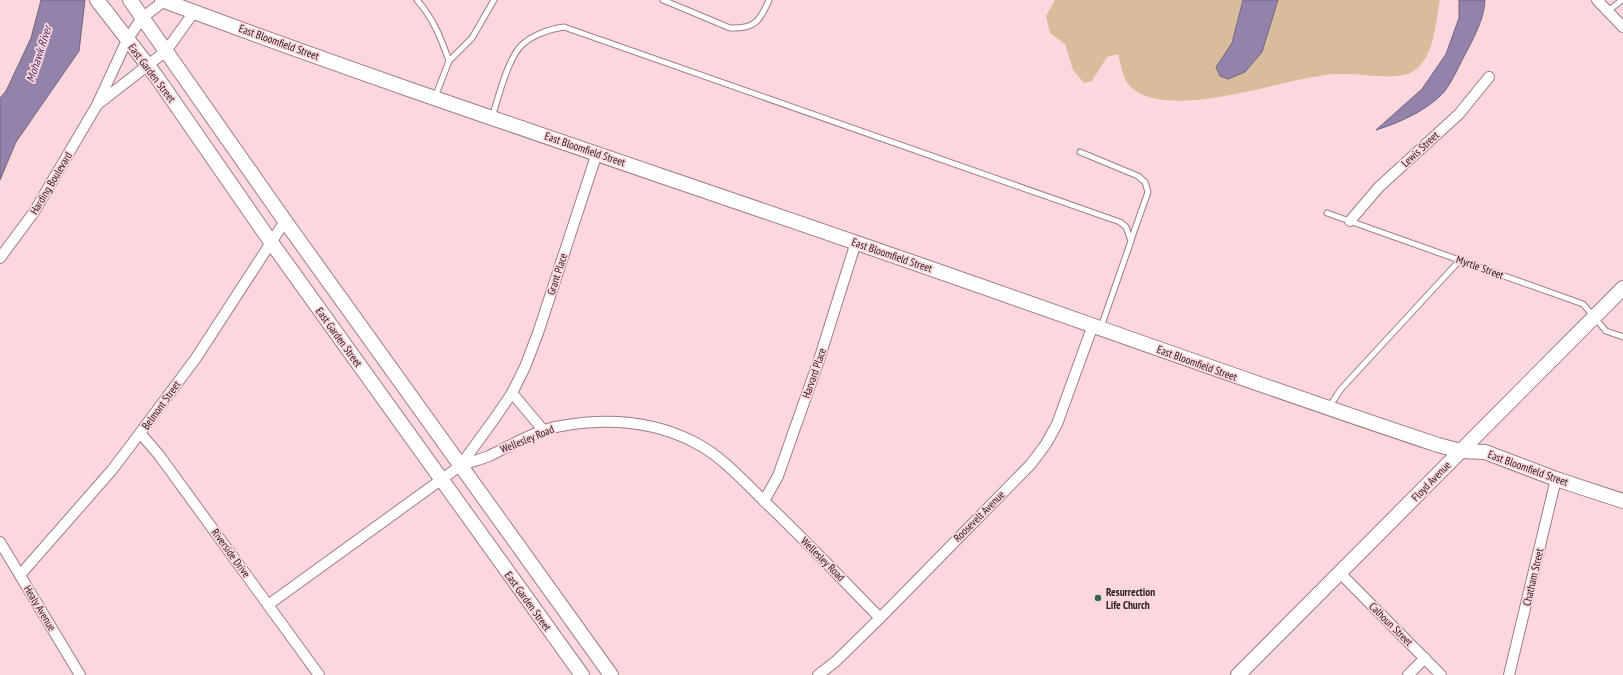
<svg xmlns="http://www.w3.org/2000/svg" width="1623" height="675" viewBox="0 0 1623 675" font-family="'PT Sans Narrow',sans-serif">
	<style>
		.green { fill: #d9bc9b }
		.water { fill: #9382aa; stroke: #746581 }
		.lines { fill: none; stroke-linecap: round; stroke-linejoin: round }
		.lane-casing { stroke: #9e7d83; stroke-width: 7 }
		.street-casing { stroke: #9e7d83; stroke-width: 12 }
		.secondary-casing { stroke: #9e7d83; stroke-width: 16 }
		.lane { stroke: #fff; stroke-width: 5 }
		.street { stroke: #fff; stroke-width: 10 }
		.secondary { stroke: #fff; stroke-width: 14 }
		.poi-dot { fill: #306951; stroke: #fcd7dd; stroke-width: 1.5 }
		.labels { text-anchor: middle; stroke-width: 3.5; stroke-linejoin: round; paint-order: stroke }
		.street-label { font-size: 11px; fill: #2d2022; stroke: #fcd7dd }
		.poi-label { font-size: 11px; font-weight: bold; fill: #2d2022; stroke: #fcd7dd; text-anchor: start }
		.water-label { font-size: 12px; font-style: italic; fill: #4d346a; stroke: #fcd7dd }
	</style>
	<rect width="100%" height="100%" fill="#fcd7dd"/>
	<path class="green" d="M1055 0H1440C1435 23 1435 61 1410 73 1395 80 1364 74 1347 74 1338 74 1328 74 1320 76 1276 81 1163 123 1129 85 1122 77 1121 64 1118 54L1107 57 1092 81 1084 83 1073 70 1065 44 1050 33 1046 16Z"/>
	<g class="water">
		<path d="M41 0H85L79 51 16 142 0 180V98L6 91 31 38Z"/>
		<path d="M1243 0H1278L1262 52 1245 72 1228 79 1220 76 1216 67 1232 43Z"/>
		<path d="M1459 0H1485C1484 19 1475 35 1467 51 1460 63 1453 81 1444 92 1428 110 1399 123 1376 130L1422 89 1446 54 1459 18Z"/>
	</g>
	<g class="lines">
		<defs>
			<g id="lane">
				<path d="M417 0C433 18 441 38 449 61"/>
				<path d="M663 0 730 28C755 29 760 21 769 0"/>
				<path d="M1608 11 1622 0"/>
				<path d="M435 97 449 61 472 38 494 0"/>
				<path d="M492 117C499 96 506 65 519 48 529 36 549 29 564 27L1120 222 1126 227 1131 241 1101 327"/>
				<path d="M1080 152 1138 176 1145 182 1148 192 1131 240"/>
				<path d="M1327 213 1583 304 1606 331 1623 337"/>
				<path d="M1329 407 1341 389 1460 260"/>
			</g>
			<g id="street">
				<path d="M1597 0 1623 27"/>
				<path d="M98 104 166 51 194 12"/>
				<path d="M1350 221 1379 187 1459 114 1489 77"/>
				<path d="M0 258 34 212 97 105 127 40 142 18 164 1"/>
				<path d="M512 393 544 431"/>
				<path d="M140 433 159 455 319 675"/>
				<path d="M460 466 495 418 512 393 525 367 538 333 597 153"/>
				<path d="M764 501 778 476 819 360 856 242"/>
				<path d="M0 542 80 675"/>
				<path d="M1341 574 1441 675"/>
				<path d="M20 575 112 470 140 433 196 358 285 221"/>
				<path d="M268 605 460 466C469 462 479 460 489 456 512 445 536 430 561 426 606 418 653 421 694 442 720 455 742 479 763 500 803 538 841 578 880 618"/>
				<path d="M818 675 835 662 880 618 1031 464 1046 444 1057 424 1093 325"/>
				<path d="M1408 675 1425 658"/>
				<path d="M1509 675 1556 479"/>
			</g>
			<g id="secondary">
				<path d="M97 0 156 76 271 242 582 675"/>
				<path d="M130 0 285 221 611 675"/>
				<path d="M162 0C391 86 623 162 854 242 1049 309 1242 380 1438 445L1461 451 1485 452 1556 479 1623 501"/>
				<path d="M1238 675 1623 288"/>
			</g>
		</defs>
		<use href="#lane" class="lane-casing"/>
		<use href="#street" class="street-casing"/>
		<use href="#secondary" class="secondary-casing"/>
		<use href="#lane" class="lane"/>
		<use href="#street" class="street"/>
		<use href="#secondary" class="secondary"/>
	</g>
	<circle class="poi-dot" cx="1098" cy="598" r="4"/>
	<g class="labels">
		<g class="street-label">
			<text transform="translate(279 42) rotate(20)" y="4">East Bloomfield Street</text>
			<text transform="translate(152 73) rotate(53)" y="4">East Garden Street</text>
			<text transform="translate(585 149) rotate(19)" y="4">East Bloomfield Street</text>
			<text transform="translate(1420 149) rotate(-43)" y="4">Lewis Street</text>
			<text transform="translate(51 183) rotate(-59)" y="4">Harding Boulevard</text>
			<text transform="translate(892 255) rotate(19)" y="4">East Bloomfield Street</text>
			<text transform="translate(1480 267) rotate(20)" y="4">Myrtle Street</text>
			<text transform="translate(557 274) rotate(-72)" y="4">Grant Place</text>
			<text transform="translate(339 337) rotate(54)" y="4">East Garden Street</text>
			<text transform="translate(1197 363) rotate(20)" y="4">East Bloomfield Street</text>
			<text transform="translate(814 373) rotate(-71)" y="4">Harvard Place</text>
			<text transform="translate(161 405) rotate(-54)" y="4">Belmont Street</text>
			<text transform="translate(527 439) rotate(-22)" y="4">Wellesley Road</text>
			<text transform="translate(1528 468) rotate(20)" y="4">East Bloomfield Street</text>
			<text transform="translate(1431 481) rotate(-46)" y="4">Floyd Avenue</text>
			<text transform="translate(979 516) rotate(-45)" y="4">Roosevelt Avenue</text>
			<text transform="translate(231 553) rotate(54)" y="4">Riverside Drive</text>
			<text transform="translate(823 559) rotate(45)" y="4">Wellesley Road</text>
			<text transform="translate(1533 577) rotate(-77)" y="4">Chatham Street</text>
			<text transform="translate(528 601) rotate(54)" y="4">East Garden Street</text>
			<text transform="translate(40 608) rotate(59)" y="4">Healy Avenue</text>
			<text transform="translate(1391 624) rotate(45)" y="4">Calhoun Street</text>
		</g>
		<g class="poi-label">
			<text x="1106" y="596">Resurrection<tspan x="1106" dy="13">Life Church</tspan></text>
		</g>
		<g class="water-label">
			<text transform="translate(39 54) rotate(-72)" y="4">Mohawk River</text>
		</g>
	</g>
</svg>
